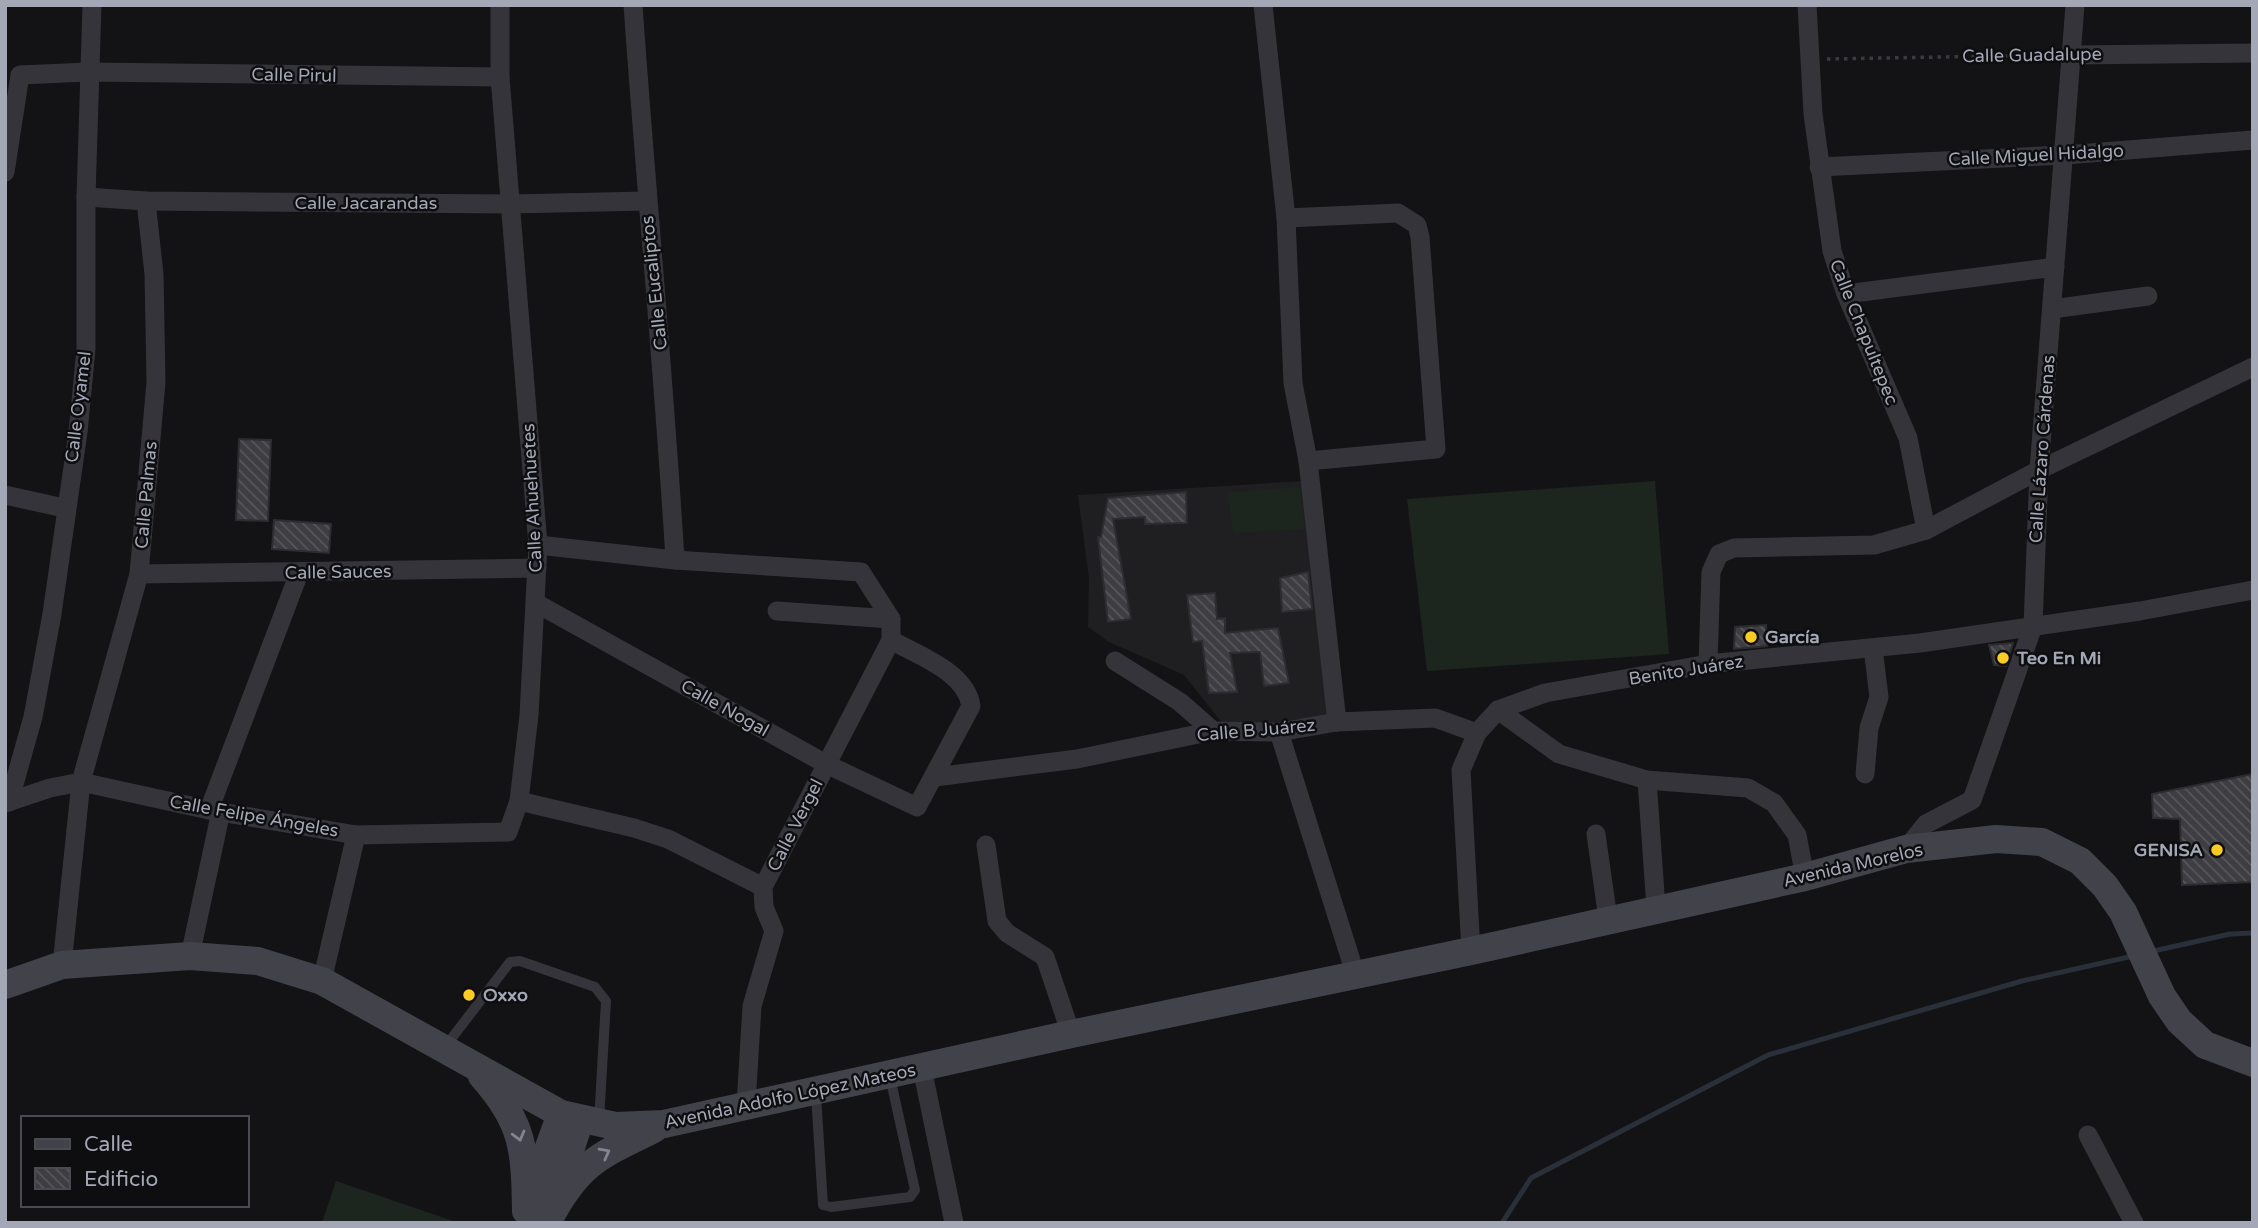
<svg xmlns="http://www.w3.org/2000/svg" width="2258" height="1228" viewBox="0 0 2258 1228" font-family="'Varela Round',sans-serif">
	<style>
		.built { fill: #1f1f22 }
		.pitch { fill: #1d251f }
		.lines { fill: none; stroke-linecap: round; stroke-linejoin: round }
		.stream { stroke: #293039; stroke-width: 5 }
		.building { fill: url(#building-back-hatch); stroke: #2d2d31; stroke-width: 2 }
		.path { stroke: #3a3b41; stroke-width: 3.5; stroke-dasharray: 3.5 5; stroke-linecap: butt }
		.lane { stroke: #34343a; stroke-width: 10 }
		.street { stroke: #34343a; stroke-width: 19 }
		.secondary { stroke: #42434a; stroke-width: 28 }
		.oneway { stroke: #828490 }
		.poi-dot { fill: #fbcb25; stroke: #0e0e10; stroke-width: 2.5 }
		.labels { text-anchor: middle; stroke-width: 5; stroke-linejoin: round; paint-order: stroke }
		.street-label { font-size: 18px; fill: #a4a7b6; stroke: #0e0e10 }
		.poi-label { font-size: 18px; font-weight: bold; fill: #a4a7b6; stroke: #0e0e10; text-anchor: start }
	</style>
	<defs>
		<pattern id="building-back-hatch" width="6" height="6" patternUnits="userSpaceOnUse" patternTransform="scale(1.75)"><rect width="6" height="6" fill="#3d3d42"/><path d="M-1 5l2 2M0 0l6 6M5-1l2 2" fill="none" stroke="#56565b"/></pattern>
	</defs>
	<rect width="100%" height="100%" fill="#131315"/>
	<path class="built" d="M1302 481 1329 716 1226 728 1184 675 1109 642 1088 627 1089 579 1078 495Z"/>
	<g class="pitch">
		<path d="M1655 481 1669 654 1427 671 1407 499Z"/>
		<path d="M1300 487 1305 529 1233 533 1228 493Z"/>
		<path d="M336 1181 459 1223H322Z"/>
	</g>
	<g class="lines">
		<g class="stream">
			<path d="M2149 952 2230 934 2253 933"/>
			<path d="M1502 1223 1531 1178 1768 1055 2022 981 2133 956"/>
		</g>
	</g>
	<g class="building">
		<path d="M239 439 271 440 268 521 236 520Z"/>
		<path d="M1186 492 1187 523 1145 524V517L1113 519 1131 619 1108 622 1098 537H1101L1108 498Z"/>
		<path d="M274 520 331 524 329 553 272 549Z"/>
		<path d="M1308 572 1312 609 1282 612 1280 578Z"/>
		<path d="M1215 593 1217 619 1225 618V633L1278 628 1289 683 1264 686 1260 652 1230 653 1237 692 1209 693 1202 641 1193 642 1187 595Z"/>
		<path d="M1766 625 1767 646 1734 649 1735 627Z"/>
		<path d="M2013 643 2006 666 1994 665 1989 645Z"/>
		<path d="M2253 774V882L2182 885 2180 819 2153 818 2152 794Z"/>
	</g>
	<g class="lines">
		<path class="path" d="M1827 59 2053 55"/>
		<g class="lane">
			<path d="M445 1047 510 962 520 961 595 987 606 1001 599 1121"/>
			<path d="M816 1095 823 1205 831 1207 910 1197 915 1190 890 1077"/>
		</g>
		<g class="street">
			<path d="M633 5C646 190 664 375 675 560"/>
			<path d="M1263 5 1286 218 1293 383 1308 461 1337 722"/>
			<path d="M1807 5 1813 114 1832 251 1846 294 1908 438 1926 530"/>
			<path d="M2073 55 2253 53"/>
			<path d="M1819 167 2065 155 2253 140"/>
			<path d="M5 172 20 75 88 72 500 77"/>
			<path d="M86 197 146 201 511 204 646 201"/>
			<path d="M1286 218 1398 213 1417 225 1420 237 1436 449 1308 461"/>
			<path d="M1846 294 2055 267"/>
			<path d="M2052 309 2148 296"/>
			<path d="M5 495 64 508"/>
			<path d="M538 545 675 560 861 572 891 619V640L763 887 764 907 774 931 752 1006 746 1105"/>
			<path d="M139 574 537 568"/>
			<path d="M536 603 826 764 917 807 971 706C966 672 919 656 891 640"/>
			<path d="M777 611 891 619"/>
			<path d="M1115 661 1180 702 1213 731"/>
			<path d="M1708 664 1711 572 1719 554 1734 548 1874 545 1926 530 2039 470 2253 367"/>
			<path d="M1498 710 1559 754 1647 780 1748 788 1774 803 1797 835 1805 877"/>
			<path d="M1279 732 1355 973"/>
			<path d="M1865 774 1869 728 1879 697 1873 648"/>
			<path d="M935 777 1077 759 1213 731 1279 732 1337 722 1435 718 1477 733"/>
			<path d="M1647 780 1656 908"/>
			<path d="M519 801 634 828 668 839 763 887"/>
			<path d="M9 802 33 717 52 614 78 432 86 349V197L92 5"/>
			<path d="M5 803 50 788 81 782 209 810 356 835 508 832 519 801 529 715 538 545 500 77V5"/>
			<path d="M209 810 299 573"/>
			<path d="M1596 834 1608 919"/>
			<path d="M986 845 997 921 1007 933 1045 957 1071 1034"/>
			<path d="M1906 849 1926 824 1972 800 2033 626 2039 470 2075 5"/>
			<path d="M1471 951 1461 770 1477 733 1498 710 1545 693 1708 664 1920 643 2140 611 2253 590"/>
			<path d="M190 956 221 811"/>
			<path d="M62 965 81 782 139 574 156 382 154 274 146 201"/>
			<path d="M322 981 356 835"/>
			<path d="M922 1068 954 1223"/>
			<path d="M2088 1135 2134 1223"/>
		</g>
		<g class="secondary">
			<path d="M5 985 62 965 190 956 258 961 322 981 561 1114 615 1126 664 1124 1071 1034 1471 951 1805 877 1906 849 1996 839 2042 842 2080 861 2105 886 2123 912 2162 996 2179 1021 2205 1045 2253 1063"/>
			<path d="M482 1076C524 1123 525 1150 526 1211"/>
			<path d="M557 1190 580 1120"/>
			<path d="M531 1197 561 1114"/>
			<path d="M547 1223C577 1164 598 1156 654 1129"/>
		</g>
	</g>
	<defs><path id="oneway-chevron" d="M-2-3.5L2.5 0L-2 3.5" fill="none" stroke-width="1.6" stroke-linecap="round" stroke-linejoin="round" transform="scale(1.75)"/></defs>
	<g class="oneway">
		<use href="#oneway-chevron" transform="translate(519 1136) rotate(75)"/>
		<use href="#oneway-chevron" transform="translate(605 1153) rotate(-28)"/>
	</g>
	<g class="poi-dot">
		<circle cx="1751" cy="637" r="7"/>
		<circle cx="2003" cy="658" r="7"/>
		<circle cx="2217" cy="850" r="7"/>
		<circle cx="469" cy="995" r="7"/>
	</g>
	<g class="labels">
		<g class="street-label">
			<text transform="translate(2032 55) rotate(-1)" y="6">Calle Guadalupe</text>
			<text transform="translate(294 75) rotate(1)" y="6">Calle Pirul</text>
			<text transform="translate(2036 155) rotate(-3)" y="6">Calle Miguel Hidalgo</text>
			<text x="366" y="209">Calle Jacarandas</text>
			<text transform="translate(654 283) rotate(-96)" y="6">Calle Eucaliptos</text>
			<text transform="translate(1864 332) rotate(68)" y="6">Calle Chapultepec</text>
			<text transform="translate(78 407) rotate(-83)" y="6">Calle Oyamel</text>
			<text transform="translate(2042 449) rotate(-86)" y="6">Calle Lázaro Cárdenas</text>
			<text transform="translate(146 495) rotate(-85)" y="6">Calle Palmas</text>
			<text transform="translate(532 498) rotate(-93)" y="6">Calle Ahuehuetes</text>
			<text transform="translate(338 572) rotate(-1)" y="6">Calle Sauces</text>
			<text transform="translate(1686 670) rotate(-9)" y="6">Benito Juárez</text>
			<text transform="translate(725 708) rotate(29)" y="6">Calle Nogal</text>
			<text transform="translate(1256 730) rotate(-5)" y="6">Calle B Juárez</text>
			<text transform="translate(254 816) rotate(10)" y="6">Calle Felipe Ángeles</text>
			<text transform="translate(795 825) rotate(-63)" y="6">Calle Vergel</text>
			<text transform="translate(1853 865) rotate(-13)" y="6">Avenida Morelos</text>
			<text transform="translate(790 1096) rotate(-12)" y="6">Avenida Adolfo López Mateos</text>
		</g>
		<g class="poi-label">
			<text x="1765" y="643">García</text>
			<text x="2017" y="664">Teo En Mi</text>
			<text x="2203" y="856" text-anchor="end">GENISA</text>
			<text x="483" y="1001">Oxxo</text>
		</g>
	</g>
	<rect width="2258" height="1228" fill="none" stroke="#a4a7b6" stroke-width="14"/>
	<rect x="21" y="1116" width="228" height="91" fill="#0e0e10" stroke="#4a4b52" stroke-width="2"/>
	<rect x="35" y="1139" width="35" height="10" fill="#42434a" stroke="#4a4b52" stroke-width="2"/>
	<text x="84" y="1151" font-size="21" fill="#a4a7b6">Calle</text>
	<rect x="35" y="1168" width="35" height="21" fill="url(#building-back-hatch)" stroke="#4a4b52" stroke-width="2"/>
	<text x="84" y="1186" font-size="21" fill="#a4a7b6">Edificio</text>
</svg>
